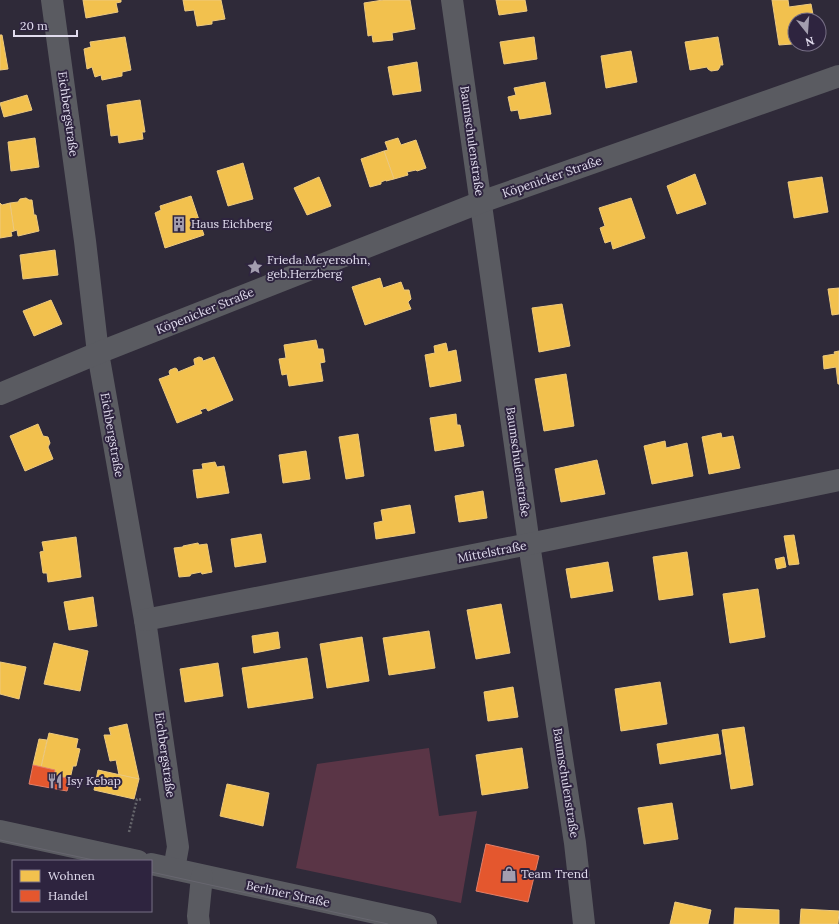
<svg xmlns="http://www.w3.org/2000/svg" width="839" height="924" viewBox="0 0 839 924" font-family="Lora,serif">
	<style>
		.green { fill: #5a3546 }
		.homes { fill: #f2c14e; stroke: #edc97e }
		.shops { fill: #e4572e; stroke: #e37f68 }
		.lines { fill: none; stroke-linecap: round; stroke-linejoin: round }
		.path { stroke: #65656b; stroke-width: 2.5; stroke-dasharray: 2 2; stroke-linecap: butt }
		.minor { stroke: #5a5b61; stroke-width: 22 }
		.tram { stroke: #67666f; stroke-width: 1 }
		.labels { text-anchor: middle; stroke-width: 4; stroke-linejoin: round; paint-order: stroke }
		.street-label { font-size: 12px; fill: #e1dcee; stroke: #2e243f }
		.poi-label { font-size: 12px; fill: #e1dcee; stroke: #2e243f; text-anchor: start }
	</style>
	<rect width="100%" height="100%" fill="#2f2a39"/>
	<path class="green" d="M429 748 439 816 477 811 461 903 296 868 317 764Z"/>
	<g class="homes">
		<path d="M83 0H121V2L116 3 118 12 86 18Z"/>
		<path d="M183 0H221L225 19 212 21V24L197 26 194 10 185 11Z"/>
		<path d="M383 0H410L415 29 392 33 393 40 373 42 372 35 368 36 364 3Z"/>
		<path d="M496 0H525L527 11 499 15Z"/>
		<path d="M772 0H788L789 7 811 4 814 20H795V40L792 41V44L779 45Z"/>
		<path d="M0 35H2L8 69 0 70Z"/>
		<path d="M125 37 131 70 122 72V76L102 80 101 75 95 77 92 67 87 69 84 49 91 47 90 42Z"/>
		<path d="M534 37 537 59 504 64 500 42Z"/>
		<path d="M718 37 723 65H720V67L718 70 711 71 708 69 707 67 690 70 685 42Z"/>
		<path d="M631 51 637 82 606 88 601 56Z"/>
		<path d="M417 62 421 91 393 95 388 67Z"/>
		<path d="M545 82 551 114 520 119 518 110 511 111 508 97 516 95 514 88Z"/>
		<path d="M27 95 32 110 4 117 0 103Z"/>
		<path d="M140 100 145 132H142L143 139 119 143 118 135 111 136 107 105Z"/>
		<path d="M35 138 39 167 11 171 8 142Z"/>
		<path d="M398 138 401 145 416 140 426 168 417 171 416 170 407 172 408 175 394 179 384 151 388 150 385 142Z"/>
		<path d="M384 151 394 179 386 181V180L381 182V184L370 187 361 159Z"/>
		<path d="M243 163 253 199 228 206 217 171Z"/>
		<path d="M695 174 706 204 677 214 667 186Z"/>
		<path d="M319 177 331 206 307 215 294 188Z"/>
		<path d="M822 177 828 212 794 218 788 182Z"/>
		<path d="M191 196 204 235 165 248 155 213 161 210 160 206Z"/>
		<path d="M26 198 29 200H32L34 215H36L39 231 18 236 17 230 14 231 10 203 18 202 20 199Z"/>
		<path d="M631 198 645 238 613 249 611 241 605 243 600 228 605 226 599 208Z"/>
		<path d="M0 203 2 205 10 203 14 231 11 232 12 236 0 238Z"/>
		<path d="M55 250 58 275 23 279 20 255Z"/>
		<path d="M380 278 383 288 401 282 404 290H409L411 299 408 302 411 309 365 325 352 287Z"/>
		<path d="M839 288V314L832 315 828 289Z"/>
		<path d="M51 300 62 324 34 336 23 311Z"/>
		<path d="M562 304 570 346 539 352 532 308Z"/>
		<path d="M316 340 318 349H323L325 362 320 363 323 381 289 386 287 374 282 375 279 359 286 358 284 345Z"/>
		<path d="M446 343 448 352 456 350 461 381 430 387 425 355 435 353 434 346Z"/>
		<path d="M839 351V384H838L836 367 824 369 823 356 835 354 834 352Z"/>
		<path d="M199 357 202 358 203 361 214 357 233 400 208 411 206 408 200 410 202 413 177 423 159 379 170 375 169 372 170 370 175 368 177 369 178 372 195 365 194 361V359Z"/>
		<path d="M566 374 574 426 544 431 535 379Z"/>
		<path d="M456 414 457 425H460L464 446 435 451 430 418Z"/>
		<path d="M38 424 43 436 48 437 50 443 48 447 53 459 25 471 10 436Z"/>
		<path d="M721 433 722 438 733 436 740 468 709 474 702 437Z"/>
		<path d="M358 434 364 476 346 479 339 437Z"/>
		<path d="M665 441 666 448 687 443 693 476 652 484 644 446Z"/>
		<path d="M306 451 310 479 283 483 279 455Z"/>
		<path d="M597 460 605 494 561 502 555 469Z"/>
		<path d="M215 462 217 467 224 466 229 493 197 498 193 470 203 469 202 464Z"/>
		<path d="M483 491 487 518 459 522 455 496Z"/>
		<path d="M410 505 415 533 376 539 374 523 383 521 381 510Z"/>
		<path d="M261 534 266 562 235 567 231 539Z"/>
		<path d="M794 535 799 564 789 565 784 536Z"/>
		<path d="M76 537 81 577 48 582 47 573H43L40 552 44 551 42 542Z"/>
		<path d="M198 543 199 545 207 544 212 572 202 574 201 572 191 574 190 576 179 577 174 548 183 547V546Z"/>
		<path d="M687 552 693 595 659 600 653 557Z"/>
		<path d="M784 557 786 567 777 569 775 559Z"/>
		<path d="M608 562 613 591 571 598 566 569Z"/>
		<path d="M758 589 765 637 730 643 723 594Z"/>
		<path d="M93 597 97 626 69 630 64 602Z"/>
		<path d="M501 604 510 653 476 659 467 610Z"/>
		<path d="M429 631 435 668 389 675 383 638Z"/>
		<path d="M278 632 280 648 254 653 252 636Z"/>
		<path d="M362 637 369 681 327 688 320 644Z"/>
		<path d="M54 643 88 651 80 691 44 684Z"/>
		<path d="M307 658 313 698 248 708 242 668Z"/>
		<path d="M0 662 26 667 19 699 0 694Z"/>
		<path d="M218 663 223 696 185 702 180 669Z"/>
		<path d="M660 682 667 724 621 731 615 689Z"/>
		<path d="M513 687 518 717 488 721 484 692Z"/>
		<path d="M127 724 139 779 119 775 116 760 110 761 104 735H111L109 728Z"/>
		<path d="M744 727 753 785 731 789 722 730Z"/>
		<path d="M49 733 78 739 76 748 80 749 76 766H73L70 779 54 775 55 770 41 767Z"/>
		<path d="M718 734 721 754 660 764 657 744Z"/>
		<path d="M39 739 47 740 41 767 33 765Z"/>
		<path d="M522 748 528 788 482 795 476 755Z"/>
		<path d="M98 770 139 779 134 799 94 790Z"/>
		<path d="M227 784 269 793 263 826 220 816Z"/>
		<path d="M672 803 678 839 644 844 638 808Z"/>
		<path d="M675 902 711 910 708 924H670Z"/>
		<path d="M735 908 779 910V924H734Z"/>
		<path d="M801 909 839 911 838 924H800Z"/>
	</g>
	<g class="shops">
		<path d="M33 765 55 770 54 775 70 779 67 791 29 784Z"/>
		<path d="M486 844 539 856 528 902 476 891Z"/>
	</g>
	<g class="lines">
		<path class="path" d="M129 832 137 799 143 800"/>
		<g class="minor">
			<path d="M52 0 85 241 98 353 145 620 177 840 178 847 174 869"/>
			<path d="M452 0 529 544 575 843 584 924"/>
			<path d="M0 394 98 353 481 202 839 76"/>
			<path d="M145 620 529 544 839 480"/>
			<path d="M0 831 138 861"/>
			<path d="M151 864 426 924"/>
			<path d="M199 924 198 916 202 876"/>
		</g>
		<g class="tram">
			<path d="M0 840 98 861"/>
			<path d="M151 872 388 924"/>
		</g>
	</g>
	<defs>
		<symbol id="building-bare" viewBox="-9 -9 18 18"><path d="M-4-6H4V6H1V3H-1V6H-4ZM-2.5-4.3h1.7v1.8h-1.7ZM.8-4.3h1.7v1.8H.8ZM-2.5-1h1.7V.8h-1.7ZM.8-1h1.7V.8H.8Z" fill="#a39eaf" stroke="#2e243f" stroke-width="2.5" paint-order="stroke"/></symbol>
		<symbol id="sight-bare" viewBox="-9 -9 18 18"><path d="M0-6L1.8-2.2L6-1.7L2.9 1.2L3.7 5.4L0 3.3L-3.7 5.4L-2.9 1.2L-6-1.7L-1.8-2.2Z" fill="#a39eaf" stroke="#2e243f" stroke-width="2.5" paint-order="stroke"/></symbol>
		<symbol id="restaurant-bare" viewBox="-9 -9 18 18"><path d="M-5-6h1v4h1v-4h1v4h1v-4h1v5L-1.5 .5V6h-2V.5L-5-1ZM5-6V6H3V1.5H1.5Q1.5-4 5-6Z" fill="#a39eaf" stroke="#2e243f" stroke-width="2.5" paint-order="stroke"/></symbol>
		<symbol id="shop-bare" viewBox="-9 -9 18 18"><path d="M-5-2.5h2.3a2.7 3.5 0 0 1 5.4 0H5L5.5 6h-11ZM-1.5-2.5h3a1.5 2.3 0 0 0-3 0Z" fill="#a39eaf" stroke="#2e243f" stroke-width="2.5" paint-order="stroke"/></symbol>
	</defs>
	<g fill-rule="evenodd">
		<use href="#building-bare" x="168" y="213" width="22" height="22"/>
		<use href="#sight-bare" x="244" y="256" width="22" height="22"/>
		<use href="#restaurant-bare" x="44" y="770" width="22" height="22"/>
		<use href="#shop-bare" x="498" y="863" width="22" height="22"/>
	</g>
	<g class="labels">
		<g class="street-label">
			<text transform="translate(68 114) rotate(82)" y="4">Eichbergstraße</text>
			<text transform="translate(472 141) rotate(82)" y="4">Baumschulenstraße</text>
			<text transform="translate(552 177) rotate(-19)" y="4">Köpenicker Straße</text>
			<text transform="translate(205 311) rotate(-22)" y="4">Köpenicker Straße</text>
			<text transform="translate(112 435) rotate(80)" y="4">Eichbergstraße</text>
			<text transform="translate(518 462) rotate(82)" y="4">Baumschulenstraße</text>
			<text transform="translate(492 552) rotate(-11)" y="4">Mittelstraße</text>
			<text transform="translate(165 755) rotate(82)" y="4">Eichbergstraße</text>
			<text transform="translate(566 783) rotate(81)" y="4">Baumschulenstraße</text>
			<text transform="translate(288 894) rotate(12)" y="4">Berliner Straße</text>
		</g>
		<g class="poi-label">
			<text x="191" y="228">Haus Eichberg</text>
			<text x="267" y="264">Frieda Meyersohn,<tspan x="267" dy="14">geb.Herzberg</tspan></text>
			<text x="67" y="785">Isy Kebap</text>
			<text x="521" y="878">Team Trend</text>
		</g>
	</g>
	<rect x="12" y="860" width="140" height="52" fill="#2e243f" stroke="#766e85"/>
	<rect x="20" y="870" width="20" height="12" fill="#f2c14e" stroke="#766e85"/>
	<text x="48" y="880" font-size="12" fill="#e1dcee">Wohnen</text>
	<rect x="20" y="890" width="20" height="12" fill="#e4572e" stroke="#766e85"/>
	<text x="48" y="900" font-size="12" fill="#e1dcee">Handel</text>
	<g transform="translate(807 32) rotate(163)"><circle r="19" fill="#2e243f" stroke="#766e85"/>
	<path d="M0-3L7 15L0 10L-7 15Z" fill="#a39eaf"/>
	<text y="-6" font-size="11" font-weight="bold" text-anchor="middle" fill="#e1dcee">N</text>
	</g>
	<path d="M14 30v6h63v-6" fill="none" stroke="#e1dcee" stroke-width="2"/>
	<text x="20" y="30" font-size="12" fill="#e1dcee" stroke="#2e243f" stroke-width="3" paint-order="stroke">20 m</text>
</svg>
